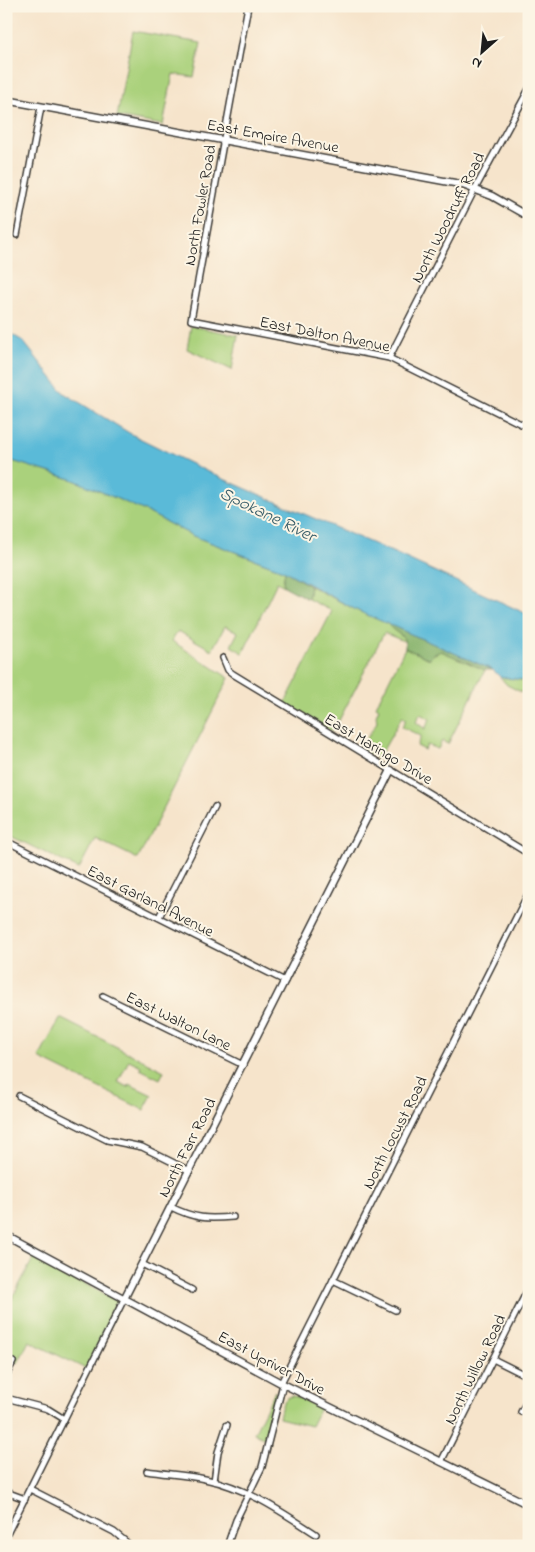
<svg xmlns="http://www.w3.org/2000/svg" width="535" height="1552" viewBox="0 0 535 1552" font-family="'Indie Flower',sans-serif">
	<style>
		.green { fill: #aad17c; stroke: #63764c; fill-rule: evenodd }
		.forest { fill: #87b36c; stroke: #526844 }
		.water { fill: #5abad8; stroke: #3b6b7a }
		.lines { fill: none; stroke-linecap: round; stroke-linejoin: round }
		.minor-casing { stroke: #3d3a36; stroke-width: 8 }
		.tertiary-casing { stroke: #3d3a36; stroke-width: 9 }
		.minor { stroke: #fff; stroke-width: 5 }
		.tertiary { stroke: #fff; stroke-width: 6 }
		.labels { text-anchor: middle; stroke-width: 4; stroke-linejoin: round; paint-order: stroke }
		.street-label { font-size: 16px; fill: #1c1c1c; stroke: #fcf5e5 }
		.water-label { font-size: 18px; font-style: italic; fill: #355b67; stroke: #fcf5e5 }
	</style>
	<rect width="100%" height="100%" fill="#fcf5e5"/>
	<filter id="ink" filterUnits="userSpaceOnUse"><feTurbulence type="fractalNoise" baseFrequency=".02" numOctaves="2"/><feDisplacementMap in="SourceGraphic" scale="10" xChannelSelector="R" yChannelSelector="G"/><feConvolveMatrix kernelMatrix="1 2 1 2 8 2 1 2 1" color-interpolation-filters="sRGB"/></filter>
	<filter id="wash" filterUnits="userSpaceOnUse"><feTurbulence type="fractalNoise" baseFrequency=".0096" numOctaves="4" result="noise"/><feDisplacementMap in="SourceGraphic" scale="20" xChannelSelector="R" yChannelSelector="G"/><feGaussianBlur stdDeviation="1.12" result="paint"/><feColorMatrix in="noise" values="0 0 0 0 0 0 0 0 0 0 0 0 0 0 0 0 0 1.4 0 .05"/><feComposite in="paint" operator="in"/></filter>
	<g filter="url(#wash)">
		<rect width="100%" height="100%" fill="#f6e4cb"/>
		<g class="green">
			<path d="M133 31 201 43 194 77 173 74 163 125 117 117Z"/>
			<path d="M191 326 238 335 232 370 187 349Z"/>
			<path d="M6 459 74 480 143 510 193 536 285 571 283 581 284 586 277 582 243 653 231 646 238 632 225 626 212 650 178 631 172 641 229 678 138 859 95 838 79 869 6 834Z"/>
			<path d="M310 586 358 611 388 624C392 632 402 633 406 642L384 633 333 732 285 703 332 611 308 599Z"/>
			<path d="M405 648 430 659 432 655 441 651 485 670 448 744 442 741 438 749 427 745 425 750 417 746 421 736 402 727 406 719 402 717 378 759 361 748 377 722 376 715 379 708 376 706ZM420 714 430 719 425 729 416 722Z"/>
			<path d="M500 677 529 681V696L507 685Z"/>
			<path d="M60 1018 164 1071 160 1079 140 1069 141 1066 129 1060 118 1082 128 1087 129 1084 152 1095 144 1110 39 1058Z"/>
			<path d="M34 1257 120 1302 86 1369 29 1341 18 1363 6 1357V1310Z"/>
			<path d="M275 1391 276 1394 265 1439 254 1433Z"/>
			<path d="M292 1396 298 1397 320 1408 311 1426 279 1418C281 1409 281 1399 292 1396Z"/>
		</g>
		<g class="forest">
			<path d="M285 571 310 586 308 599 284 586 283 581Z"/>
			<path d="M388 624 493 670H485L441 651 432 655 430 659 405 648C407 633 394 634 388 624Z"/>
		</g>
		<path class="water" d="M6 331 23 341 64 393 131 434 212 474 399 555 529 615V681L500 677 493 670 358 611 283 570 193 536 143 510 74 480 6 459Z"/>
	</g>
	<g filter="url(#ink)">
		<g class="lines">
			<defs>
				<g id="minor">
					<path d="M248 6 191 320 389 358 521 424 529 426"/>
					<path d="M17 235 41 107"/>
					<path d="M389 358 475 189 529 89"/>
					<path d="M223 658 228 670 233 674 529 854"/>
					<path d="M6 841 285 981"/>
					<path d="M159 917 215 807"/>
					<path d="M103 996 243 1065"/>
					<path d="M19 1096 107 1140 142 1147 190 1171"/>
					<path d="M171 1207C195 1219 207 1219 233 1217"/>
					<path d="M142 1264 192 1290"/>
					<path d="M333 1280 395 1310"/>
					<path d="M493 1359 529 1377"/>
					<path d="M6 1376 13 1362"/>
					<path d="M281 1383 529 892"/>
					<path d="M6 1398 48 1409 64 1419"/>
					<path d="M521 1412 529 1398"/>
					<path d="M441 1462 529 1287"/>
					<path d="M147 1471C166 1474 186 1475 205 1479 246 1487 282 1512 316 1534"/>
					<path d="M214 1481 218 1452 227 1425"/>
					<path d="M30 1489 114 1532 131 1546"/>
					<path d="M6 1492 25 1499"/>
					<path d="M6 1536 124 1299"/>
					<path d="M227 1546 236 1520 262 1467 283 1384"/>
				</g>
				<g id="tertiary">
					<path d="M6 100 460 184 492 196 529 217"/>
					<path d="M6 1235 281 1383 529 1505"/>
					<path d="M124 1299 391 770"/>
				</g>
			</defs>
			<use href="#minor" class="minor-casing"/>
			<use href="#tertiary" class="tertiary-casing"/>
			<use href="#minor" class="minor"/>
			<use href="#tertiary" class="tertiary"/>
		</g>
	</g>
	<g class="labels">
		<g class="street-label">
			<text transform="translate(273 135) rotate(10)" y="6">East Empire Avenue</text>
			<text transform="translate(199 205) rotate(-80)" y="6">North Fowler Road</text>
			<text transform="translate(447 217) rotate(-63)" y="6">North Woodruff Road</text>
			<text transform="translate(325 333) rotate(11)" y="6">East Dalton Avenue</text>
			<text transform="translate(379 748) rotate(31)" y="6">East Maringo Drive</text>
			<text transform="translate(151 900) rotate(27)" y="6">East Garland Avenue</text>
			<text transform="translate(179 1020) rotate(26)" y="6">East Walton Lane</text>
			<text transform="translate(394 1132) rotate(-63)" y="6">North Locust Road</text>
			<text transform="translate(186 1147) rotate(-63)" y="6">North Farr Road</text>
			<text transform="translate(272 1362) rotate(28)" y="6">East Upriver Drive</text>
			<text transform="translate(474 1369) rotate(-64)" y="6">North Willow Road</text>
		</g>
		<g class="water-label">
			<text transform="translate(268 514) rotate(26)" y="6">Spokane River</text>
		</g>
	</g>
	<rect width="535" height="1552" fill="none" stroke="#fcf5e5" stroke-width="25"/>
	<g transform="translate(482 52) rotate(207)" stroke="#fcf5e5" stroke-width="4" paint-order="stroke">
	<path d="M0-4L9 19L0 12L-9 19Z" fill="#1c1c1c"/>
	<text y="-8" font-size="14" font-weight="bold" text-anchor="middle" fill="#1c1c1c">N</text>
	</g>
</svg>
